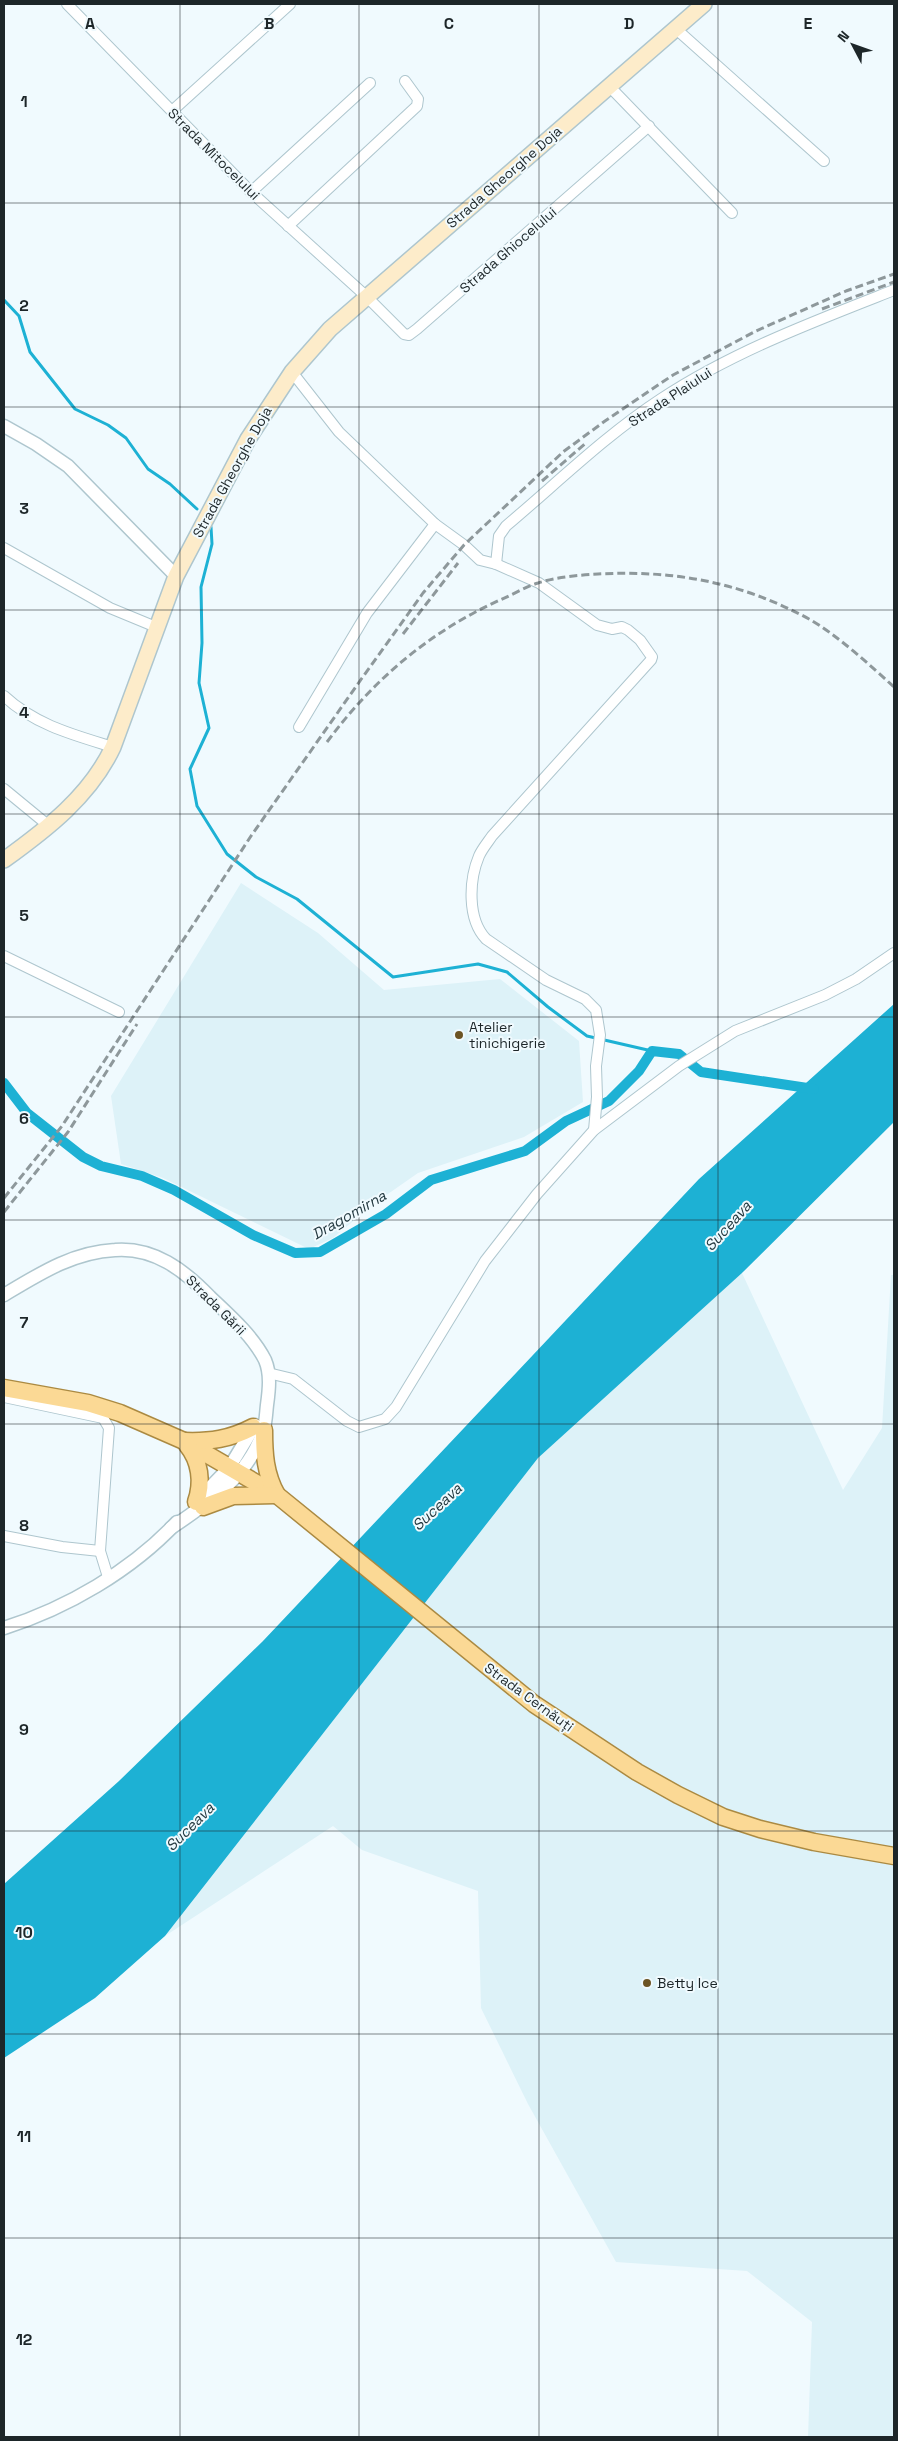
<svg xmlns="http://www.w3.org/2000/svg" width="898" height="2441" viewBox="0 0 898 2441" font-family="'Space Grotesk',sans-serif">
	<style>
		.built { fill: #ddf2f8 }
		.water { fill: #1db1d4 }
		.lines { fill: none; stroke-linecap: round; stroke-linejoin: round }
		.stream { stroke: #1db1d4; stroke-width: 3 }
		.canal { stroke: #1db1d4; stroke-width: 10 }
		.minor-casing { stroke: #aec6ce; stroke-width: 12 }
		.tertiary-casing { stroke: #aec6ce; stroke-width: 15 }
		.secondary-casing { stroke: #aec6ce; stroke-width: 18 }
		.primary-casing { stroke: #ab8a42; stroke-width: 19 }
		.minor { stroke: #fff; stroke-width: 10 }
		.tertiary { stroke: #fff; stroke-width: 12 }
		.secondary { stroke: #fdecca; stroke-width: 15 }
		.primary { stroke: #fbd995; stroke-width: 16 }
		.rail { stroke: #8e989b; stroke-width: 3; stroke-dasharray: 8 4; stroke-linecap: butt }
		.grid { fill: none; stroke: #1d2629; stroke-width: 1; stroke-opacity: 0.55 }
		.poi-dot { fill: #6c5424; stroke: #f0fafe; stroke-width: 2 }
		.labels { text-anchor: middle; stroke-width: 4; stroke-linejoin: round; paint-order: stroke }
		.street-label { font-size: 14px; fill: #1d2629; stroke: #f0fafe }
		.poi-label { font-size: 14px; fill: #1d2629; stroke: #f0fafe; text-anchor: start }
		.water-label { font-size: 15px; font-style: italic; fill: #22383f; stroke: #f0fafe }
		.grid-label { font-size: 16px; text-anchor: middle; font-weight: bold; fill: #1d2629; stroke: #f0fafe; stroke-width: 4; stroke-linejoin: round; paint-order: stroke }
	</style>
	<rect width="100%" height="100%" fill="#f0fafe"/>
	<g class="built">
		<path d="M241 883 318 933 384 990 500 979 579 1041 583 1102 524 1137 418 1173 375 1203 333 1238 309 1249 163 1178 121 1164 111 1096Z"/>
		<path d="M742 1273 843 1490 882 1428 891 1275H894V2437H808L812 2322 747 2271 616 2262 528 2104 481 2008 478 1891 362 1850 333 1826 165 1936 538 1458Z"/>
	</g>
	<path class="water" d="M894 1004V1122L742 1273 538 1458 165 1936 95 1998 4 2058V1884L119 1781 263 1641 699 1179Z"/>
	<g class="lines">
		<g class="stream">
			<path d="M4 300 19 316 30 352 75 409 108 425 126 438 148 469 170 484 197 509"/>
			<path d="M211 527 212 544 201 587 202 643 199 683 209 728 190 769 197 806 227 854 256 877 297 899 393 977 478 964 507 972 548 1007 587 1036 652 1051"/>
		</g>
		<path class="canal" d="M4 1083 27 1113 83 1157 101 1166 142 1176 174 1190 253 1235 295 1253 320 1252 386 1214 431 1180 525 1151 566 1121 609 1101 639 1071 652 1051 679 1054 701 1072 814 1089"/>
		<defs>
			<g id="minor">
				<path d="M67 4 251 192 367 297 404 334 409 335 417 329 649 126"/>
				<path d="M675 28 824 161"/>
				<path d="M609 86 732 213"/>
				<path d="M172 111 290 4"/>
				<path d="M251 192 370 83"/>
				<path d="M288 226 417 106 418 99 405 81"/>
				<path d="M292 372 339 432 435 524 464 545 480 560 496 564 539 583 597 625 612 629 622 627 628 630 640 640 652 657 651 660 492 836C488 842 482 849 479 856 469 880 467 919 486 939L546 980 585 999 596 1010 600 1035 596 1066 597 1097 594 1130"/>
				<path d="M4 548 110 608 156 627"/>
				<path d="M496 564 499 536 506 526C557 483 606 435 661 399 732 352 815 321 894 290"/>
				<path d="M4 696C35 725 74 735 113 747"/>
				<path d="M299 727 367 613 435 524"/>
				<path d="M4 789 49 826"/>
				<path d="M4 956 119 1012"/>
				<path d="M268 1373 293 1379 347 1421 359 1427 385 1419 396 1407 485 1261 537 1194 594 1130 679 1066 735 1031 825 995 856 979 894 953"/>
				<path d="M4 1397 103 1418 109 1428 100 1551 108 1577"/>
				<path d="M4 1536 62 1547 100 1551"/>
			</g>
			<g id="tertiary">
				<path d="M4 426 36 444 68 466 176 576"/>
				<path d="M4 1295C39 1274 73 1252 115 1250 154 1247 184 1270 210 1297 229 1315 253 1336 265 1360 271 1374 269 1390 267 1405 266 1413 266 1423 263 1431 249 1476 208 1503 171 1528"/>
				<path d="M196 1502 229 1468 255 1425"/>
				<path d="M4 1628C67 1608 131 1571 177 1522"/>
			</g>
			<path id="secondary" d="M4 860C47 829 90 796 113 747L176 576 248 439 292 372 330 329 704 4"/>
			<g id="primary">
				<path d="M4 1388 88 1403 120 1413 184 1441 277 1495 534 1704 637 1772 678 1795 723 1817 760 1829 814 1842 894 1856"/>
				<path d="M264 1430C264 1453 265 1474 277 1495"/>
				<path d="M184 1441C210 1442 230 1439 253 1427"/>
				<path d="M187 1445C200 1461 203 1482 196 1502"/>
				<path d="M203 1507 233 1496 275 1495"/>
			</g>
		</defs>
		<use href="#minor" class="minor-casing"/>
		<use href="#tertiary" class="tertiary-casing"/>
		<use href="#secondary" class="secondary-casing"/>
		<use href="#primary" class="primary-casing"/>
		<use href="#minor" class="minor"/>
		<use href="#tertiary" class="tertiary"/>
		<use href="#secondary" class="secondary"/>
		<use href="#primary" class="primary"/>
		<g class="rail">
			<path d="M822 309 894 282"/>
			<path d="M542 481 587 442"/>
			<path d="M403 634 458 563"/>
			<path d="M327 742C373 680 429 632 500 600 512 595 525 587 538 583 556 577 579 575 598 574 674 570 741 582 809 619 837 635 870 665 894 687"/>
			<path d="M4 1198 62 1126 251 836 362 678 423 593 464 545 563 452 605 421 673 375 756 331 846 291 894 274"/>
			<path d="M4 1212 68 1132 137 1024"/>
		</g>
	</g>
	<path class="grid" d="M180 4V2437M359 4V2437M539 4V2437M718 4V2437M4 203H894M4 407H894M4 610H894M4 814H894M4 1017H894M4 1220H894M4 1424H894M4 1627H894M4 1831H894M4 2034H894M4 2238H894"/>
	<g class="poi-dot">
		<circle cx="459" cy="1035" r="5"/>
		<circle cx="647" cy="1983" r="5"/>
	</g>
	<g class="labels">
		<g class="street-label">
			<text transform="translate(214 154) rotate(45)" y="5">Strada Mitocelului</text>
			<text transform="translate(504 177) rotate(-41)" y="5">Strada Gheorghe Doja</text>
			<text transform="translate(508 250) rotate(-41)" y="5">Strada Ghiocelului</text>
			<text transform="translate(670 397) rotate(-33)" y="5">Strada Plaiului</text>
			<text transform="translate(232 472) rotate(-61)" y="5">Strada Gheorghe Doja</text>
			<text transform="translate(216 1305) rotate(45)" y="5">Strada Gării</text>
			<text transform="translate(529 1697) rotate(36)" y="5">Strada Cernăuți</text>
		</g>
		<g class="poi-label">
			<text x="469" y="1032">Atelier<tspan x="469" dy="16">tinichigerie</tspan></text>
			<text x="657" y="1988">Betty Ice</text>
		</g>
		<g class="water-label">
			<text transform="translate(349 1215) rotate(-30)" y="5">Dragomirna</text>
			<text transform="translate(728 1226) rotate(-48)" y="5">Suceava</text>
			<text transform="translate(437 1507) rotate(-43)" y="5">Suceava</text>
			<text transform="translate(190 1827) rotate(-45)" y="5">Suceava</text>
		</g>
	</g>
	<g class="grid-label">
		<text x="90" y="29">A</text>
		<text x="269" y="29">B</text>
		<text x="449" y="29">C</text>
		<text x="629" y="29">D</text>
		<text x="808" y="29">E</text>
		<text x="24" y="107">1</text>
		<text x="24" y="311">2</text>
		<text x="24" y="514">3</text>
		<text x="24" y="718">4</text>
		<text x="24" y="921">5</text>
		<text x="24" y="1124">6</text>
		<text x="24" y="1328">7</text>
		<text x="24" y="1531">8</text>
		<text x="24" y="1735">9</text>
		<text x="24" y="1938">10</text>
		<text x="24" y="2142">11</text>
		<text x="24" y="2345">12</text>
	</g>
	<rect width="898" height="2441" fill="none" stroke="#1d2629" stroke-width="10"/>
	<g transform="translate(853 45) rotate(311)" stroke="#f0fafe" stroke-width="4" paint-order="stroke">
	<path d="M0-4L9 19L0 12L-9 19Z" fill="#1d2629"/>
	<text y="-8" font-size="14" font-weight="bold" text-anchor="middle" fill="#1d2629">N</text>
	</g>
</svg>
